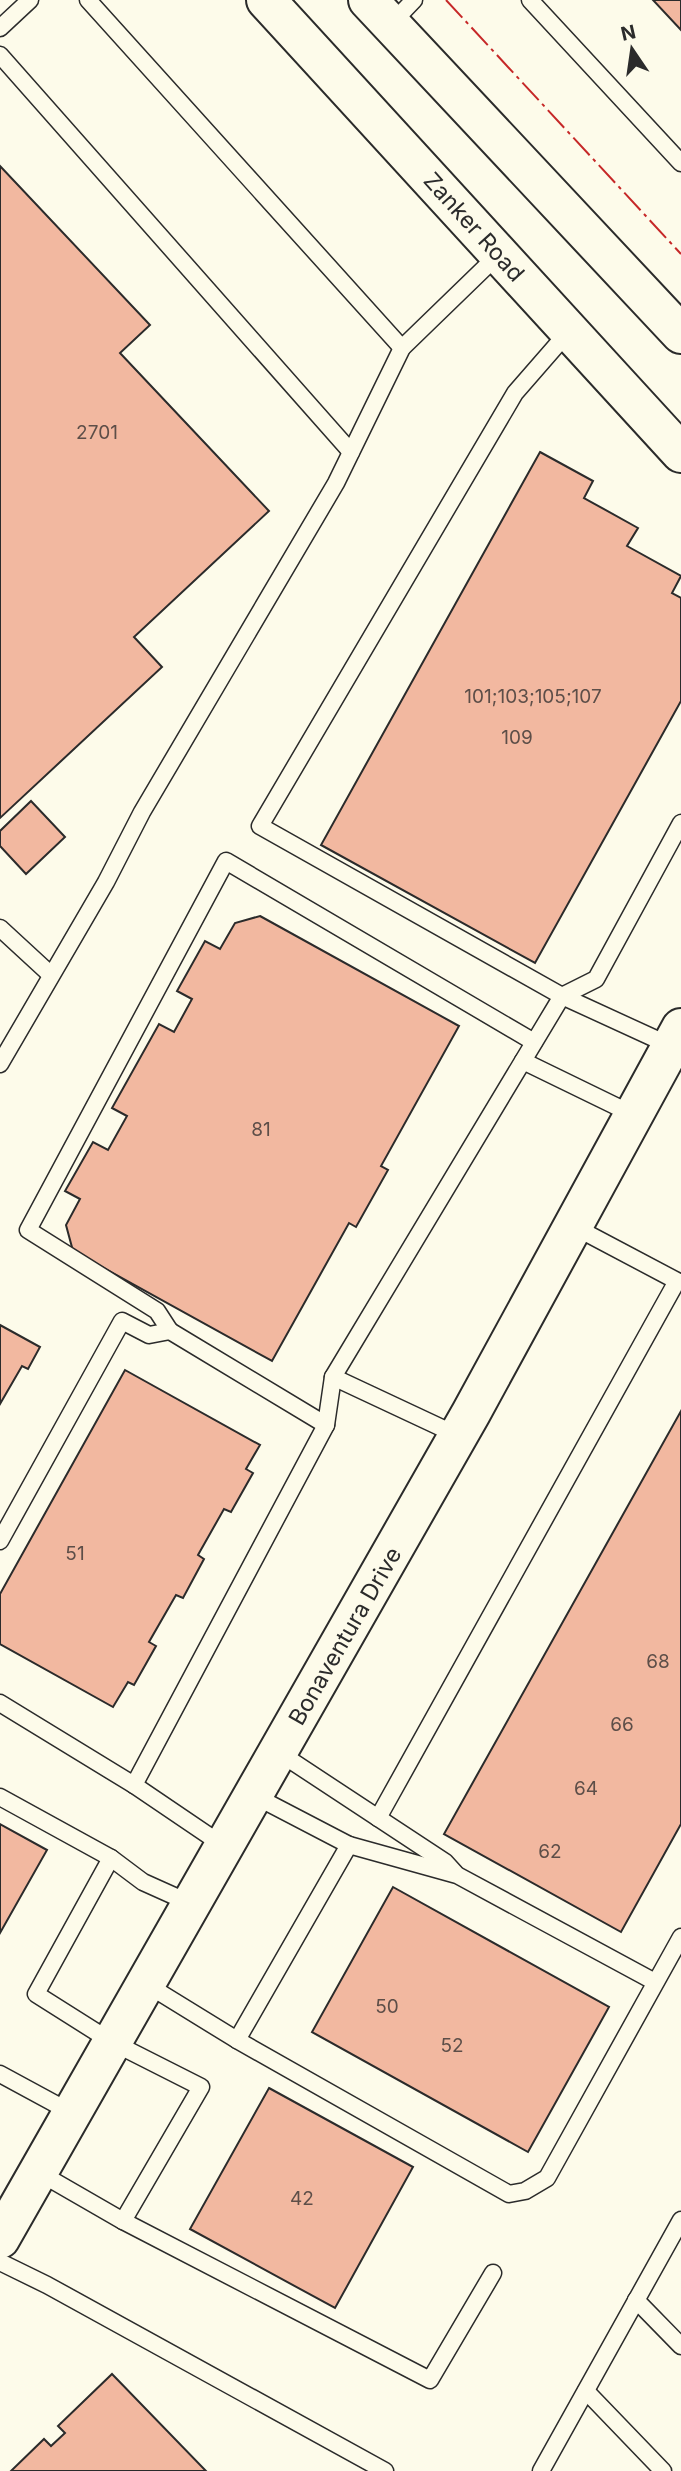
<svg xmlns="http://www.w3.org/2000/svg" width="681" height="2471" viewBox="0 0 681 2471" font-family="Inter,sans-serif">
	<style>
		.building { fill: #f2b8a0; stroke: #2b2b2b; stroke-width: 2 }
		.lines { fill: none; stroke-linecap: round; stroke-linejoin: round }
		.lane-casing { stroke: #2b2b2b; stroke-width: 19 }
		.secondary-casing { stroke: #2b2b2b; stroke-width: 42 }
		.primary-casing { stroke: #2b2b2b; stroke-width: 42 }
		.lane { stroke: #fdfbea; stroke-width: 16 }
		.secondary { stroke: #fdfbea; stroke-width: 38 }
		.primary { stroke: #fdfbea; stroke-width: 38 }
		.power { stroke: #c62828; stroke-width: 2; stroke-dasharray: 24 5 3.5 5; stroke-linecap: butt }
		.labels { text-anchor: middle; stroke-width: 5; stroke-linejoin: round; paint-order: stroke }
		.number-label { font-size: 19px; fill: #5d4e48 }
		.street-label { font-size: 23px; fill: #2b2b2b; stroke: #fdfbea }
	</style>
	<rect width="100%" height="100%" fill="#fdfbea"/>
	<g class="building">
		<path d="M653 0H681V30Z"/>
		<path d="M0 166 150 325 120 353 269 511 134 637 162 667 0 818Z"/>
		<path d="M540 452 593 481 584 498 638 528 627 546 681 576 672 593 681 598V701L535 963 321 845Z"/>
		<path d="M31 801 65 837 26 874 0 846V831Z"/>
		<path d="M260 916 459 1026 381 1166 388 1170 356 1227 349 1223 272 1361 73 1251 66 1225 80 1199 65 1191 93 1142 108 1150 127 1116 112 1108 159 1024 174 1032 192 999 177 991 205 941 220 949 235 923Z"/>
		<path d="M0 1325 40 1347 28 1369 22 1366 0 1404Z"/>
		<path d="M125 1370 260 1445 246 1469 253 1473 231 1512 224 1509 198 1555 204 1559 183 1598 176 1595 149 1642 156 1646 134 1685 128 1682 113 1707 0 1644V1594Z"/>
		<path d="M681 1411V1824L621 1932 444 1834Z"/>
		<path d="M0 1824 47 1850 0 1933Z"/>
		<path d="M393 1887 609 2007 528 2152 312 2032Z"/>
		<path d="M269 2088 413 2167 335 2308 190 2229Z"/>
		<path d="M112 2374 206 2471H11L44 2439 51 2446 65 2433 58 2426Z"/>
	</g>
	<g class="lines">
		<defs>
			<g id="lane">
				<path d="M88 0 402 348"/>
				<path d="M530 0 681 163"/>
				<path d="M391 24 414 0"/>
				<path d="M0 28 30 0"/>
				<path d="M0 55 351 452"/>
				<path d="M569 331 515 393 260 826 562 996 671 1046"/>
				<path d="M0 928 51 975"/>
				<path d="M523 1061 634 1115"/>
				<path d="M0 1064 106 882 142 812 336 483 402 348 499 254"/>
				<path d="M170 1331 157 1311 28 1230 226 861 534 1042"/>
				<path d="M333 1377 459 1436"/>
				<path d="M0 1541 122 1321 149 1335 170 1331 326 1425"/>
				<path d="M0 1703 134 1785 224 1846"/>
				<path d="M278 1752 445 1862 455 1873"/>
				<path d="M134 1785 326 1425 333 1377 562 996 596 979 681 823"/>
				<path d="M253 1795 349 1845 457 1875 655 1982"/>
				<path d="M0 1797 111 1858 143 1882 192 1904"/>
				<path d="M378 1818 677 1281 573 1226"/>
				<path d="M111 1858 36 1994 112 2042 201 2087 123 2221"/>
				<path d="M146 1984 237 2040 509 2194 525 2191 547 2178 681 1937"/>
				<path d="M237 2040 349 1845"/>
				<path d="M0 2074 72 2113"/>
				<path d="M38 2172 123 2221 430 2380 493 2273"/>
				<path d="M0 2262 47 2285 385 2471"/>
				<path d="M636 2300 681 2346"/>
				<path d="M586 2391 663 2471"/>
				<path d="M541 2471 681 2220"/>
			</g>
			<path id="secondary" d="M0 2239 471 1413 681 1028"/>
			<g id="primary">
				<path d="M266 0 681 453"/>
				<path d="M368 0 681 334"/>
			</g>
		</defs>
		<use href="#lane" class="lane-casing"/>
		<use href="#secondary" class="secondary-casing"/>
		<use href="#primary" class="primary-casing"/>
		<use href="#lane" class="lane"/>
		<use href="#secondary" class="secondary"/>
		<use href="#primary" class="primary"/>
		<path class="power" d="M446 0 681 254"/>
	</g>
	<g class="labels">
		<g class="number-label">
			<text x="97" y="439">2701</text>
			<text x="533" y="703">101;103;105;107</text>
			<text x="517" y="744">109</text>
			<text x="261" y="1136">81</text>
			<text x="75" y="1560">51</text>
			<text x="658" y="1668">68</text>
			<text x="622" y="1731">66</text>
			<text x="586" y="1795">64</text>
			<text x="550" y="1858">62</text>
			<text x="387" y="2013">50</text>
			<text x="452" y="2052">52</text>
			<text x="302" y="2205">42</text>
		</g>
		<g class="street-label">
			<text transform="translate(474 227) rotate(48)" y="8">Zanker Road</text>
			<text transform="translate(345 1636) rotate(-60)" y="8">Bonaventura Drive</text>
		</g>
	</g>
	<g transform="translate(632 49) rotate(347)" stroke="#fdfbea" stroke-width="5" paint-order="stroke">
	<path d="M0-5L12 26L0 18L-12 26Z" fill="#2b2b2b"/>
	<text y="-10" font-size="19" font-weight="bold" text-anchor="middle" fill="#2b2b2b">N</text>
	</g>
</svg>
